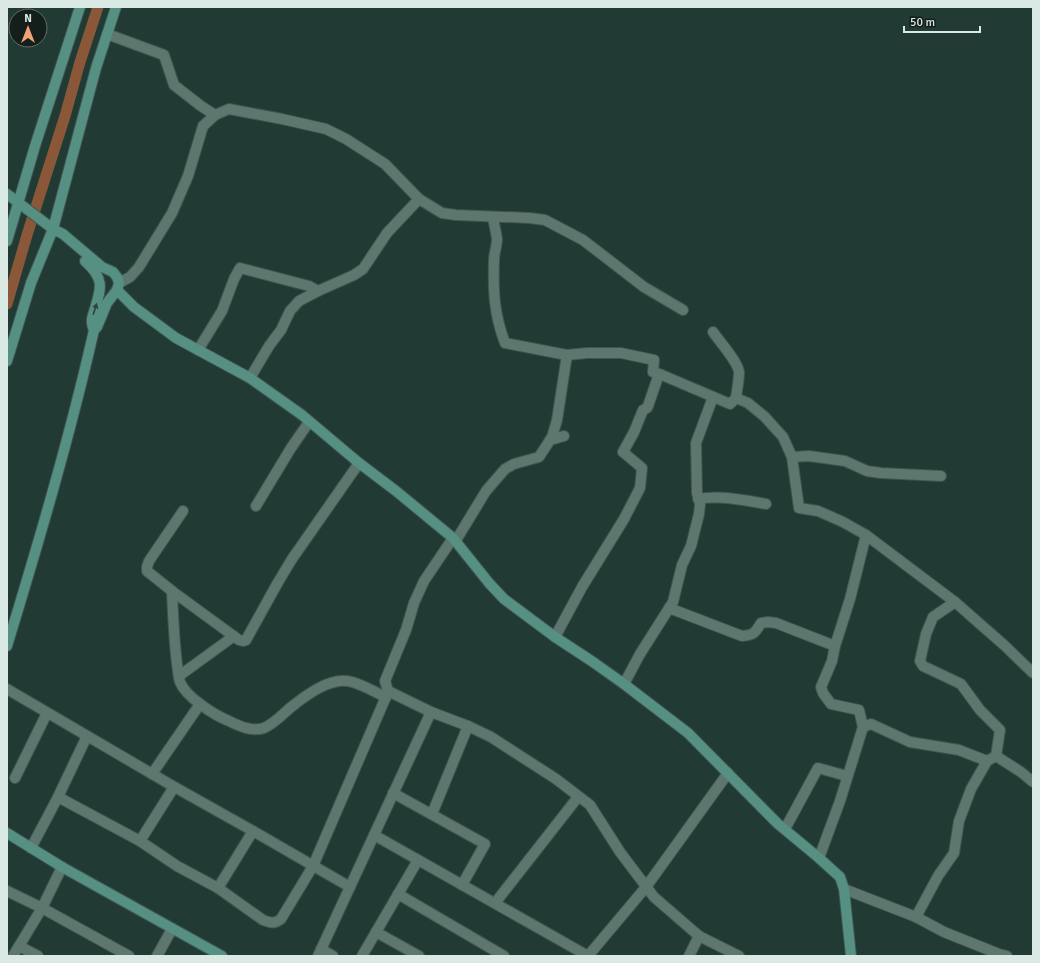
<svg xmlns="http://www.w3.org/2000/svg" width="1040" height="963" viewBox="0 0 1040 963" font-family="Signika,sans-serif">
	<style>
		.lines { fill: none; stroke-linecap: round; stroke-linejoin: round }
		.canal { stroke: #8b5739; stroke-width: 11 }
		.street-casing { stroke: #3f5550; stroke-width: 12 }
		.secondary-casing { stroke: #3f5550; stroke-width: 12 }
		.street { stroke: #5d776f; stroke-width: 10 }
		.secondary { stroke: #569082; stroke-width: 10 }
		.oneway { fill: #2b463f }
	</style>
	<rect width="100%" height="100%" fill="#213a33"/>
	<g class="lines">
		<path class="canal" d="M7 304 27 235 65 116 80 62 98 7"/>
		<defs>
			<g id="street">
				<path d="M107 34 164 55 174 85 201 106 215 115"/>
				<path d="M493 217C494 224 496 232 497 239 497 246 494 253 494 260 493 291 494 314 505 343L567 355 587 353H621L654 360 653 372 662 375 730 404 736 398 748 403 765 417 783 437 792 457 799 508 818 511 843 522 866 535 955 602"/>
				<path d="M119 283 130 277 139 267 172 213 188 176 203 126 215 115 229 109 282 119 326 129 346 139 385 164 419 199"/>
				<path d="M713 332C720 342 738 362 739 372 739 380 737 390 736 398"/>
				<path d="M198 350 222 311 234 279 240 268 309 286 318 291"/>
				<path d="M250 378 269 346 281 330 290 311 299 301 318 291 354 275 363 269 387 233 419 199 442 213 456 215 530 218 545 220 583 240 644 287 683 310"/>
				<path d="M550 440 564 436"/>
				<path d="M792 457 809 456 845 461 867 471 881 473 941 476"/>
				<path d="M698 499C721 495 744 500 766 504"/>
				<path d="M256 506 291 448 309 422"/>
				<path d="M183 511 149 561 147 567V571L172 591 239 640 243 641 246 640 277 584 292 559 359 463"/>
				<path d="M453 538 424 581 414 603 406 630 385 681 388 691 431 712 468 726 491 737 556 779 590 805 620 852 654 897 699 936 739 956"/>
				<path d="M455 542 486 491 505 469 514 464 539 457 552 437 557 420 567 355"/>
				<path d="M172 591C173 615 174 640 177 664 178 669 178 676 180 682 186 697 214 715 229 721 239 726 252 732 264 728 274 724 282 715 290 708 305 696 327 679 347 681 359 682 374 692 386 697"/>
				<path d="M669 608 742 636C754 635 755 633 761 623L768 622 776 623 835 646"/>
				<path d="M555 637 582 587 624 519 640 488 642 468 623 452 634 432 643 410 647 408 648 406 659 374"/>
				<path d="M179 676 234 636"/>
				<path d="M624 684 640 654 673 602 682 565 691 546 699 514 700 504 697 493 696 443 713 397"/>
				<path d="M7 689 171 785 253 831 218 888 177 866 140 841 58 797 31 848"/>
				<path d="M863 727 859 710 831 704 823 693 821 687 832 661 835 646 850 599 866 535"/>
				<path d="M996 756 1000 730 980 710 961 684 923 666 920 661 926 634 933 617 955 602 1004 645 1033 673"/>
				<path d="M152 774 200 704"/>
				<path d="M15 778 47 713"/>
				<path d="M393 793 485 844 462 885"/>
				<path d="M58 797 87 736"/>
				<path d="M432 814 468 726"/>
				<path d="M785 829 818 768 847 776"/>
				<path d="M253 831 350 887"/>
				<path d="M374 835 588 956"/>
				<path d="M140 841 174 787"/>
				<path d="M819 858 840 801 863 727 871 724 910 742 959 750 987 761"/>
				<path d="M218 888 263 920C271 923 274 924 281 919L313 866 388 692"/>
				<path d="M844 889 916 917 944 932 999 954 1007 956"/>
				<path d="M7 891 42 908 129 956"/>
				<path d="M398 894 504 956"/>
				<path d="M495 903 578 797"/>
				<path d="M916 917 938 876 954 853 959 821 971 789 987 761 996 756 1021 772 1033 782"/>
				<path d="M376 932 419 956"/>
				<path d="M19 946 38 956"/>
				<path d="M321 949 333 956"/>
				<path d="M13 956 42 908 62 867"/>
				<path d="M157 956 172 929"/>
				<path d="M318 956 431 712"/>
				<path d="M362 956 418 860"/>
				<path d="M588 956 646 887 728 773"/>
				<path d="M689 956 699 936"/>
			</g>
			<g id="secondary">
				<path d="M7 194 53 229 63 234 102 267 113 272 117 277 119 283 117 290 107 303 97 327 94 330C70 436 39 541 7 646"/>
				<path d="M7 241 35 146 80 7"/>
				<path d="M85 261C107 281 100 290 93 315 91 320 91 324 94 330"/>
				<path d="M117 290 134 307 176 338 250 378 302 415 359 463 396 491 453 538 489 583 504 599 555 637 593 662 624 684 688 733 778 824 819 858 840 877 844 889 851 956"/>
				<path d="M7 361 31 283 53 229 96 68 116 7"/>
				<path d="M7 833 62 867 222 956"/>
			</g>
		</defs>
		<use href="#street" class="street-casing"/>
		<use href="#secondary" class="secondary-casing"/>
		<use href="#street" class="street"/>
		<use href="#secondary" class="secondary"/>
	</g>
	<defs><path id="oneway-solid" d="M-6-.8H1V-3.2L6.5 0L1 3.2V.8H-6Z"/></defs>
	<use class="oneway" href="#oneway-solid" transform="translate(95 309) rotate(-72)"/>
	<rect width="1040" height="963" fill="none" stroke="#dbe9e5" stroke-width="16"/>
	<g transform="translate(28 28)"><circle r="19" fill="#141e1b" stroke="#646f6c"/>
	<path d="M0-3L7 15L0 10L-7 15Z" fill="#efa377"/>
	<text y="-6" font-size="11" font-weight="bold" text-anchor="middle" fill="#dbe9e5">N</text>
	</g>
	<path d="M904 26v6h76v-6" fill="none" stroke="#dbe9e5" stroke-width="2"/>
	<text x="910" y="26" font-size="12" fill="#dbe9e5" stroke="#141e1b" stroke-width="3" paint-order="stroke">50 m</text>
</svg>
